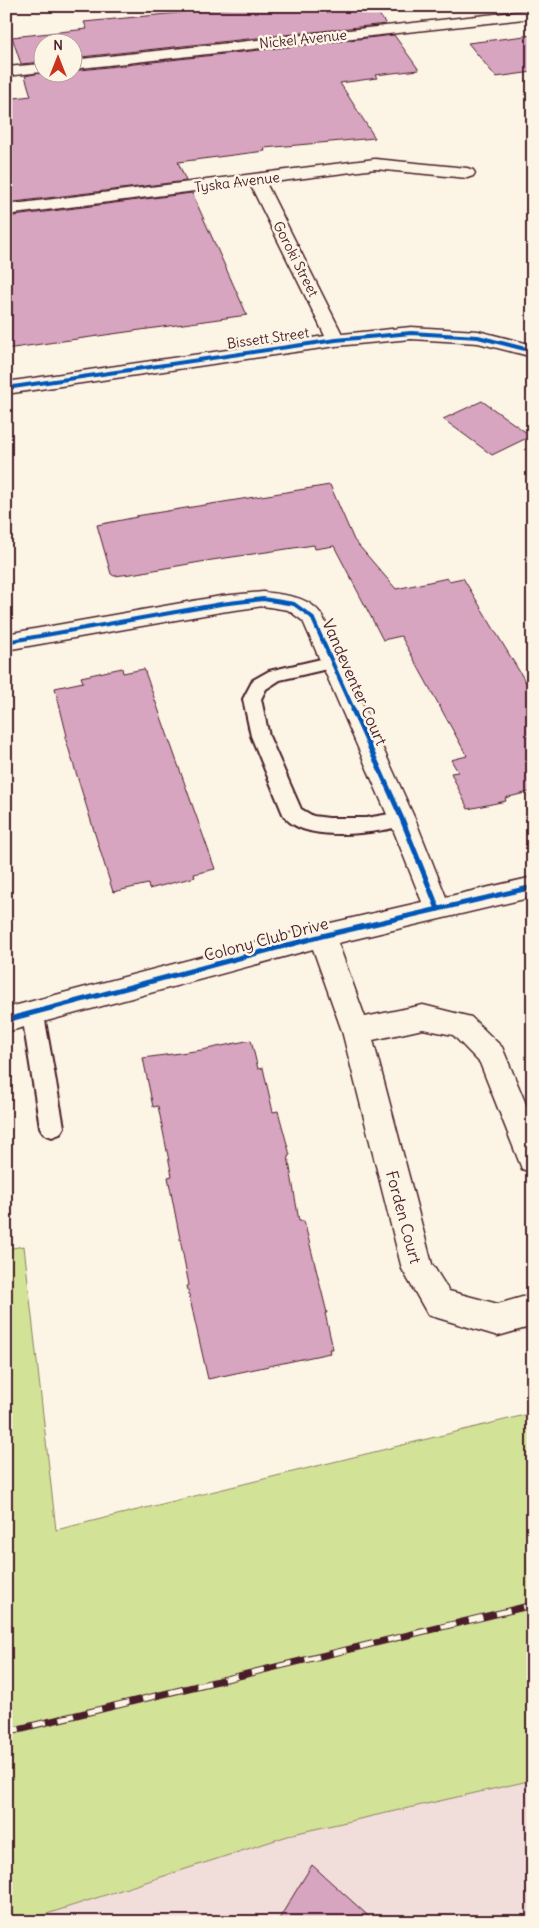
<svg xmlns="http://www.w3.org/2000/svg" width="539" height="1928" viewBox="0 0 539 1928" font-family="Delius,sans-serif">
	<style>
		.built { fill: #f1ddda }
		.green { fill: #d2e397; stroke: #8e8161 }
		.building { fill: #d8a5c1; stroke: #4a1f2b }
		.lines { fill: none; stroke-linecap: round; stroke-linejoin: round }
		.lane-casing { stroke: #4a1f2b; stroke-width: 4 }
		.street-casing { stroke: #4a1f2b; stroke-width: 3 }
		.lane { fill: #fcf5e5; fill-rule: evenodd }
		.street { fill: #fcf5e5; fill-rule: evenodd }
		.rail-casing { stroke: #4a1f2b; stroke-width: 7 }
		.rail { stroke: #fcf5e5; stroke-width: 5; stroke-dasharray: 14; stroke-linecap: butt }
		.cycleway-far1-casing { stroke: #fcf5e5; stroke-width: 6 }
		.cycleway-casing { stroke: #fcf5e5; stroke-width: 8 }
		.cycleway-far1 { stroke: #0057b8; stroke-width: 4 }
		.cycleway { stroke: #0057b8; stroke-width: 5 }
		.labels { text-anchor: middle; stroke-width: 5; stroke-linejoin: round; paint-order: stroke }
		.far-street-label { font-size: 14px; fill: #4a1f2b; stroke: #fcf5e5 }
		.street-label { font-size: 16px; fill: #4a1f2b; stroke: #fcf5e5 }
	</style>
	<rect width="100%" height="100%" fill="#fcf5e5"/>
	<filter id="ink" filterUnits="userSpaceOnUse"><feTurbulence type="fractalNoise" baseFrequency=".02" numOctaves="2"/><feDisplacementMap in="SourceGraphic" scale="10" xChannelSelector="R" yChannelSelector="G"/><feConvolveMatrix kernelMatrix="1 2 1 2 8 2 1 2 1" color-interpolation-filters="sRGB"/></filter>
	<g filter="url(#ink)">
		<path class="built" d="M533 1780V1922H22L297 1833Z"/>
		<path class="green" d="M24 1246 56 1530 533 1413V1780L297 1833 22 1922H16L6 1900V1249Z"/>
		<g class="building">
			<path d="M251 6H373L386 24 72 58V42H42V62L21 64 12 37 87 29 84 22Z"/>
			<path d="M394 35 419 70 375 75 377 78 340 83 375 138 264 148 265 151 178 162 186 181 6 203V99L31 96 25 76 44 72H72V71Z"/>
			<path d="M533 35V72L496 77 468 43Z"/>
			<path d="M192 193 247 315 6 349V217Z"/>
			<path d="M482 401 531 436 492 455 443 419Z"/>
			<path d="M330 485 354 540 396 589 448 578 449 581 463 578 533 694V791L505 798 506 801 468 809 451 773 458 772 451 760 467 756 401 636 383 640 334 546 315 549 314 545 212 560 131 574 114 576 111 574 97 525 137 517 136 516Z"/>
			<path d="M122 668 123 673 144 669 215 869 194 874 195 877 149 889 148 884 113 892 65 737 67 736 55 688 83 682 81 677Z"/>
			<path d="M251 1040 258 1069 263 1068 273 1112 278 1111 290 1155 288 1156 299 1221H304L327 1313H325L333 1349H329L330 1353 208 1379 187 1286 189 1285 168 1177 172 1176 158 1106 153 1107 143 1058 202 1050Z"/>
			<path d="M312 1865 375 1922H277Z"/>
		</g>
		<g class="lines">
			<defs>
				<g id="lane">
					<path d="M334 656 340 658 343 662 340 666 280 680 266 689 261 699 269 736 301 809 313 816 329 818H366L402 812 409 814 412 819 409 824C381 833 300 845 283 814L251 736 243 699 253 680 269 671Z"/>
					<path d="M33 1006 41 1009 44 1015 64 1127 60 1134 52 1137 44 1134 40 1127 22 1015 25 1009Z"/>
				</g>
				<g id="street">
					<path d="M533 10V18L72 69V60Z"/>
					<path d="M42 64V72L6 76V67Z"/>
					<path d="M375 159 467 168 473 170 475 173 473 176 467 178 375 169 266 183 342 334 411 327 478 331 533 345V357L478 343 411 339 336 346 6 394V382L325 336 250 184 6 215V205Z"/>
					<path d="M263 592C285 595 311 596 323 617L415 819 446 897 533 877V897L338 943 365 1017 423 1005 471 1017 502 1047 533 1121V1173L522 1169 480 1063 453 1035 423 1029 373 1040 432 1264 449 1291 498 1304 533 1294V1326L498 1336 428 1315 402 1269 342 1031 313 949 6 1032V1008L322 925 422 902 389 819 303 621 288 610 263 606 221 612 6 650V634L221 596Z"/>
				</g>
			</defs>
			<use href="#lane" class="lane-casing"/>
			<use href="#street" class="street-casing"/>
			<use href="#lane" class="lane"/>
			<use href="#street" class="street"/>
			<defs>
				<path id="rail" d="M6 1732 533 1605"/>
			</defs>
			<use href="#rail" class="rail-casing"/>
			<use href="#rail" class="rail"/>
			<defs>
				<g id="cycleway-far1">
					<path d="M6 388 336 340 411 333 478 337 533 351"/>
					<path d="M6 642 221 604 263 599 294 604 312 617 354 711"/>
				</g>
				<g id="cycleway">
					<path d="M353 710 402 819 438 909"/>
					<path d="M6 1020 322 936 533 887"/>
				</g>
			</defs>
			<use href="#cycleway-far1" class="cycleway-far1-casing"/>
			<use href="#cycleway" class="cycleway-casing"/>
			<use href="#cycleway-far1" class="cycleway-far1"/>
			<use href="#cycleway" class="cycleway"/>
		</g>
	</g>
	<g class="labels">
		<g class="far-street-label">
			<text transform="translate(303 39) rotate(-6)" y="5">Nickel Avenue</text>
			<text transform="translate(237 182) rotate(-7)" y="5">Tyska Avenue</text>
			<text transform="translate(296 259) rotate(63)" y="5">Goroki Street</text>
			<text transform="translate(268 338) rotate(-8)" y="5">Bissett Street</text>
		</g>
		<g class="street-label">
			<text transform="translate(355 682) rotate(66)" y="6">Vandeventer Court</text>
			<text transform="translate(266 939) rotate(-15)" y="6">Colony Club Drive</text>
			<text transform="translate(404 1217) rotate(75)" y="6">Forden Court</text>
		</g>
	</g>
	<rect width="539" height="1928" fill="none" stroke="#fcf5e5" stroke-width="25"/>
	<rect x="12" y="12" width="514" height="1903" fill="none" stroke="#4a1f2b" stroke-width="2" filter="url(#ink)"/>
	<g transform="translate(58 58)"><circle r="24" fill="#fcf5e5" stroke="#b59f9b"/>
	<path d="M0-4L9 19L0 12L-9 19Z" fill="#c8321e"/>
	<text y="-8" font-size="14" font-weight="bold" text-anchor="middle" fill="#4a1f2b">N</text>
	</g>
</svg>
